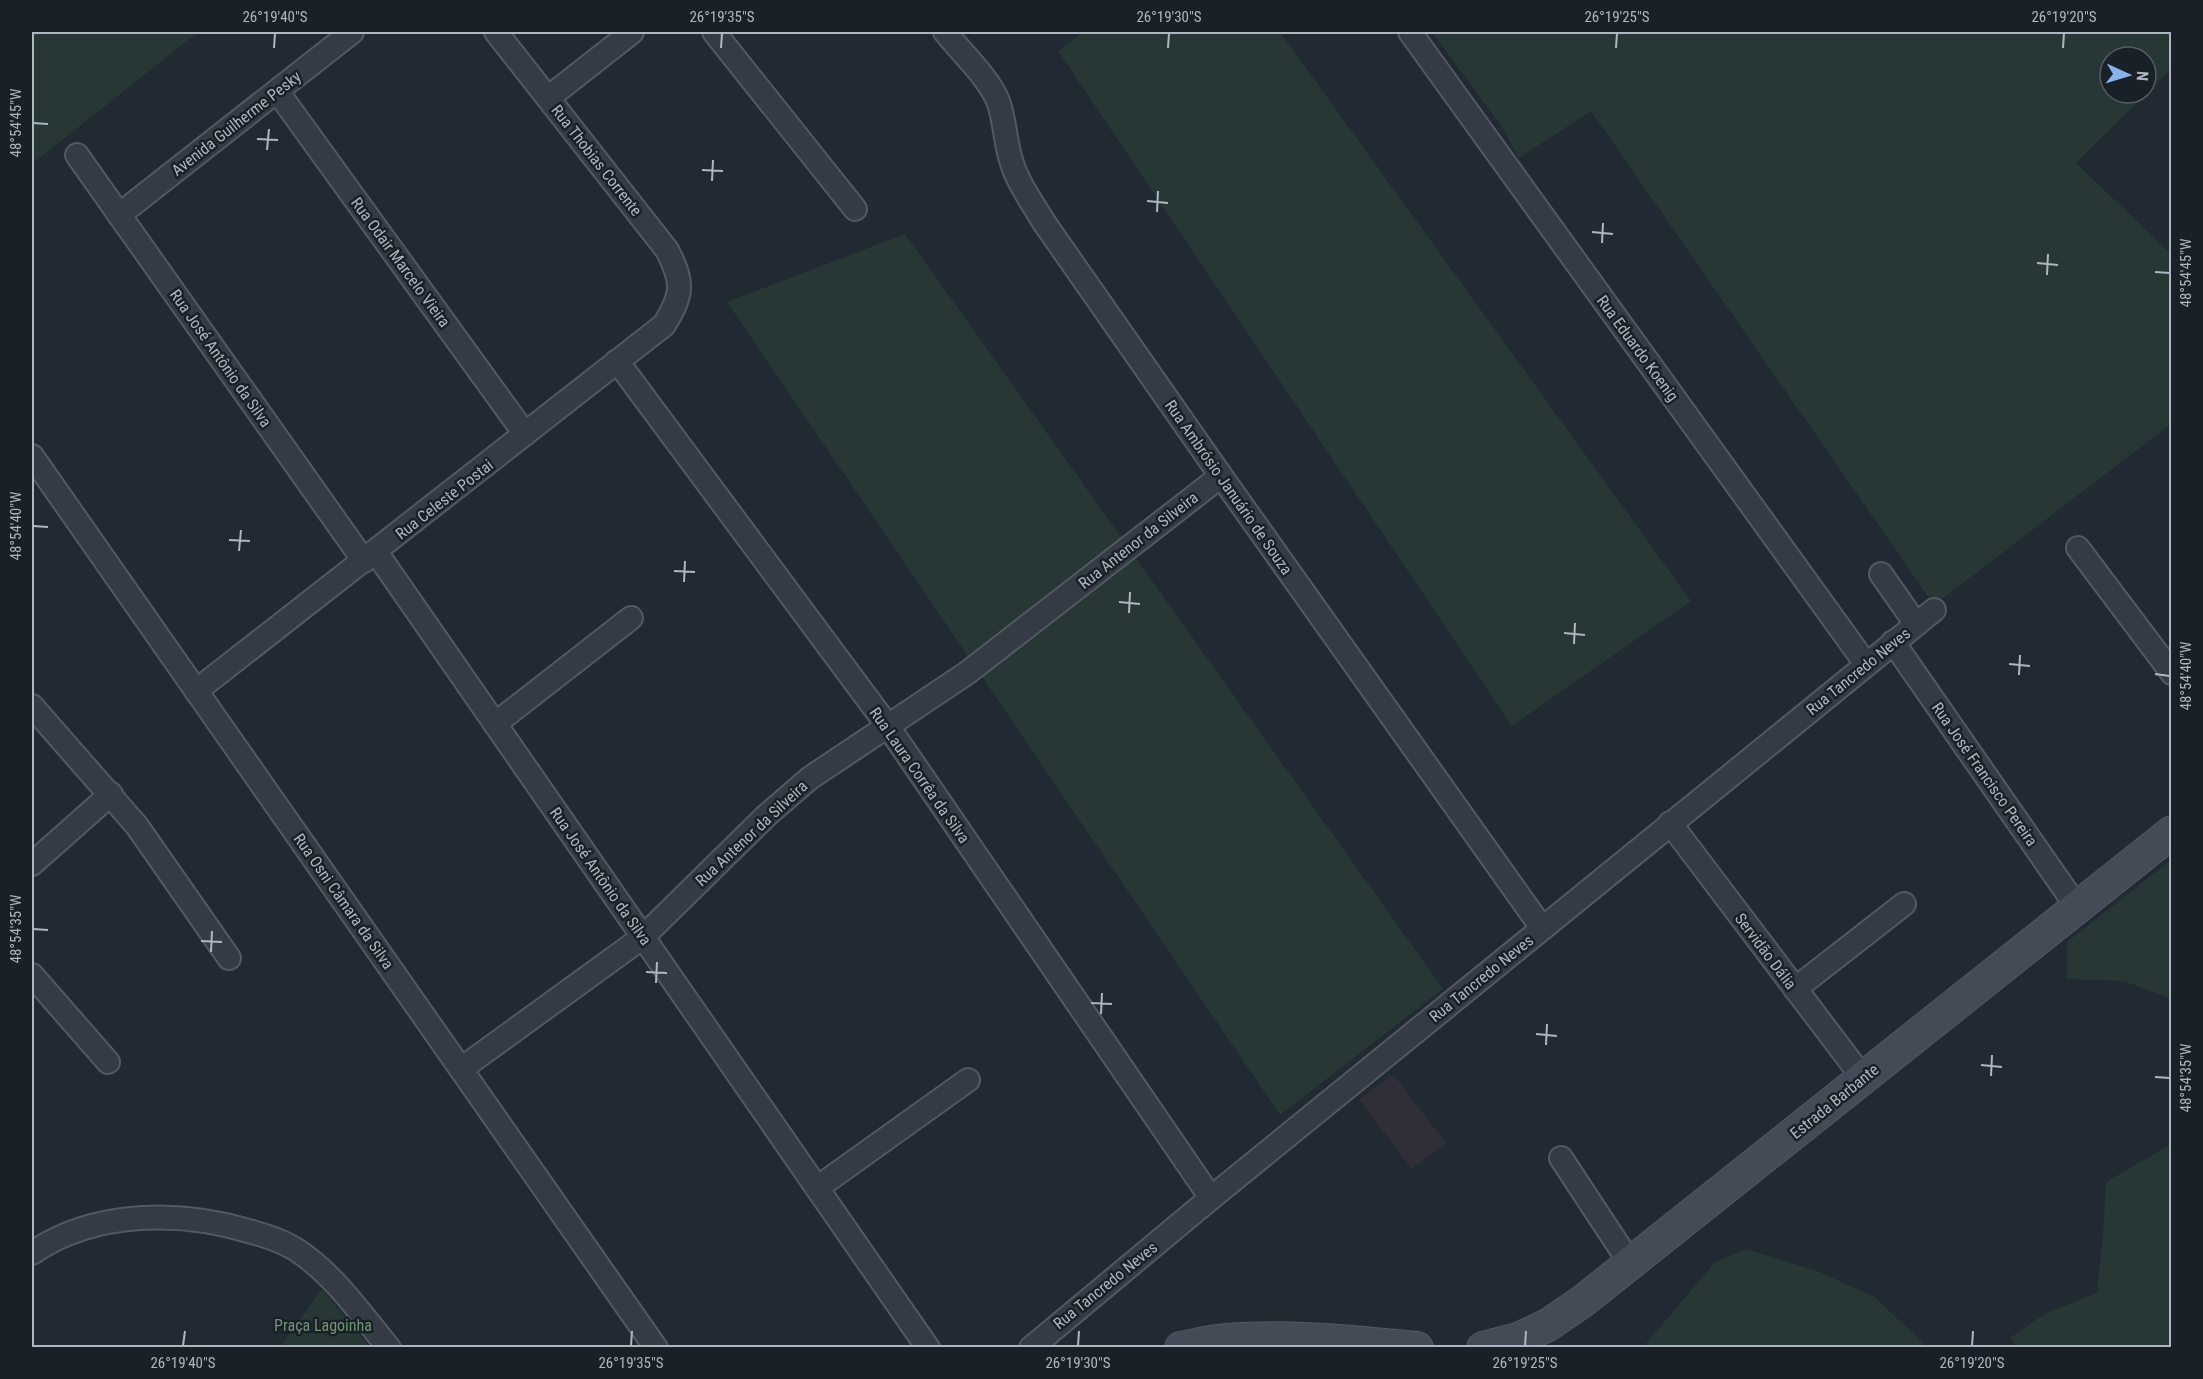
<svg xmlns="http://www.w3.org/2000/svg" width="2203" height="1379" viewBox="0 0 2203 1379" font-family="'Roboto Condensed',sans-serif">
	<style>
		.medical { fill: #2f2e39 }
		.green { fill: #263736; fill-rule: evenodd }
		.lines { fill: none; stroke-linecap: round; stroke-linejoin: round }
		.street-casing { stroke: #525962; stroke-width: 26 }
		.secondary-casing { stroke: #525962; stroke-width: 34 }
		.street { stroke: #343b44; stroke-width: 22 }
		.secondary { stroke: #434b57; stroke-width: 32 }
		.ticks { fill: none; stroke: #aeb6c1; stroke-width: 2 }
		.labels { text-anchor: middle; stroke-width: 5; stroke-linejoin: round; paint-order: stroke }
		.street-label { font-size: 16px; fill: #aeb6c1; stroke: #1a2028 }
		.park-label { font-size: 16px; fill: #709477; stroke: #1a2028 }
		.neatline { fill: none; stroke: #aeb6c1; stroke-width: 2 }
		.ticks-label { font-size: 15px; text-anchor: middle; fill: #aeb6c1 }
	</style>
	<rect width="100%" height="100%" fill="#212933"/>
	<path class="medical" d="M1393 1074 1446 1143 1412 1169 1359 1100Z"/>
	<g class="green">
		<path d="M32 32H198L32 164Z"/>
		<path d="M1083 32H1280L1691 601 1512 726 1058 51Z"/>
		<path d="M1432 32H2171V69L2076 163 2171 254V424L1934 605 1591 111 1519 158 1502 127ZM2110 57H2146V93H2110Z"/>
		<path d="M905 234 1443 989 1280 1115 727 302Z"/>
		<path d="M2171 860V998L2123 981 2067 979V942Z"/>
		<path d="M2171 1144V1347H2016L2010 1338 2046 1313 2097 1293 2103 1234 2106 1182Z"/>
		<path d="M1746 1249 1817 1271 1875 1297 1927 1347H1643L1715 1262Z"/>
		<path d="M322 1289 370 1347H280Z"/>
	</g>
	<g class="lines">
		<defs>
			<g id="street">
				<path d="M714 32 855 209"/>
				<path d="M945 32C961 52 988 77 998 101 1005 120 1005 141 1011 160 1017 182 1032 202 1043 221L1221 476 1542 928"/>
				<path d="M1410 32 1866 664"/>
				<path d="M277 91 525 434"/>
				<path d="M548 98 632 32"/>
				<path d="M77 155 364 561"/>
				<path d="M119 215 352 32"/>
				<path d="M617 361 887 725 1211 1198"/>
				<path d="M32 456 656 1348"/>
				<path d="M2078 548 2172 673"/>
				<path d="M376 552 928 1348"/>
				<path d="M1881 574 1916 624"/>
				<path d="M1893 642 2077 907"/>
				<path d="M196 691 664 325C683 294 684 283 667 250L496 32"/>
				<path d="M32 706 137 826 229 958"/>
				<path d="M495 724 631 618"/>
				<path d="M1670 823 1863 1078"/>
				<path d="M32 864 111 794"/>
				<path d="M32 975 108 1062"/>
				<path d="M1795 989 1904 904"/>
				<path d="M461 1069 643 937 766 816 810 778 967 673 1221 476"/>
				<path d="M1561 1158 1630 1263"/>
				<path d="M817 1188 968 1080"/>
				<path d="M32 1253C95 1210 182 1210 252 1232 267 1236 282 1241 295 1249 333 1273 360 1313 389 1348"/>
				<path d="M1031 1348 1211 1198 1934 610"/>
			</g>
			<g id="secondary">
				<path d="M1181 1348C1196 1345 1211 1341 1227 1340 1290 1335 1354 1342 1417 1348"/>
				<path d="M1483 1348 1518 1339 1548 1325 1583 1301 2172 832"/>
			</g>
		</defs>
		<use href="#street" class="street-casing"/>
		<use href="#secondary" class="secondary-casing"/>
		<use href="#street" class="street"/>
		<use href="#secondary" class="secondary"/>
	</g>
	<path class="ticks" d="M274 48 275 33M721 48 722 33M1168 48 1169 33M1616 48 1617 33M2063 48 2064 33M33 123 48 124M257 139 278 140M267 150 269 129M702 170 723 171M712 181 713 160M1147 201 1168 203M1157 212 1158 191M1592 232 1613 234M1602 243 1603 223M2037 263 2058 265M2155 272 2170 273M2047 275 2048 254M33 526 48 527M229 540 250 541M239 551 241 530M674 571 695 572M684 582 685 561M1119 602 1140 604M1129 613 1130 592M1564 633 1585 635M1574 644 1575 623M2009 664 2030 666M2155 674 2170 676M2019 675 2020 655M33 929 48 930M201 941 222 942M211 952 212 931M646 972 667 973M656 983 657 962M1091 1003 1112 1004M1101 1014 1102 993M1536 1034 1557 1036M1546 1045 1547 1024M1981 1065 2002 1067M1991 1076 1992 1055M2155 1077 2170 1078M183 1346 185 1331M631 1346 632 1331M1078 1346 1079 1331M1525 1346 1526 1331M1972 1346 1973 1331"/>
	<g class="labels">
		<g class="street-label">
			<text transform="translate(236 123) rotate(-38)" y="6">Avenida Guilherme Pesky</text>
			<text transform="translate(597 160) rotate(52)" y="6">Rua Thobias Corrente</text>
			<text transform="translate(401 262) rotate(54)" y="6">Rua Odair Marcelo Vieira</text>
			<text transform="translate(1638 348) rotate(54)" y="6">Rua Eduardo Koenig</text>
			<text transform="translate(221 358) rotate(55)" y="6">Rua José Antônio da Silva</text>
			<text transform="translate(1229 487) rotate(55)" y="6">Rua Ambrósio Januário de Souza</text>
			<text transform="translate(444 499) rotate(-38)" y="6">Rua Celeste Postai</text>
			<text transform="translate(1138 540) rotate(-38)" y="6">Rua Antenor da Silveira</text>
			<text transform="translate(1858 671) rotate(-39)" y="6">Rua Tancredo Neves</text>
			<text transform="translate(1985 774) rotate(55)" y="6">Rua José Francisco Pereira</text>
			<text transform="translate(920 775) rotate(55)" y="6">Rua Laura Corrêa da Silva</text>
			<text transform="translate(751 833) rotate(-43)" y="6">Rua Antenor da Silveira</text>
			<text transform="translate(601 876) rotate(55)" y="6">Rua José Antônio da Silva</text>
			<text transform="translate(344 901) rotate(55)" y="6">Rua Osni Câmara da Silva</text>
			<text transform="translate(1766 951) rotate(53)" y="6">Servidão Dália</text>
			<text transform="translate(1481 978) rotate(-39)" y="6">Rua Tancredo Neves</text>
			<text transform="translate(1834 1101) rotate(-39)" y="6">Estrada Barbante</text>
			<text transform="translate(1105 1285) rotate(-39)" y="6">Rua Tancredo Neves</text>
		</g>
		<g class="park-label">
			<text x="323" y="1331">Praça Lagoinha</text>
		</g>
	</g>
	<rect width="2203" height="1379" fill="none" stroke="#1a2028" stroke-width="66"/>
	<g transform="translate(2128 75) rotate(94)"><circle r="28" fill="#1a2028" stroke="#555c65" stroke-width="1.5"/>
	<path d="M0-4.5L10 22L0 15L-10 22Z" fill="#89b2eb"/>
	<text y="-9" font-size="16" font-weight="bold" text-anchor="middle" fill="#aeb6c1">N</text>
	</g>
	<rect x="33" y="33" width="2137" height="1313" class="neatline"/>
	<g class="ticks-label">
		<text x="275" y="22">26°19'40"S</text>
		<text x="722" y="22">26°19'35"S</text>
		<text x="1169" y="22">26°19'30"S</text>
		<text x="1617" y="22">26°19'25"S</text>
		<text x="2064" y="22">26°19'20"S</text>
		<text transform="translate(16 123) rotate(-90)" y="5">48°54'45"W</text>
		<text transform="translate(2186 273) rotate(-90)" y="5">48°54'45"W</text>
		<text transform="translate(16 526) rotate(-90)" y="5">48°54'40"W</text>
		<text transform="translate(2186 676) rotate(-90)" y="5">48°54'40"W</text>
		<text transform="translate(16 929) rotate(-90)" y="5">48°54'35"W</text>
		<text transform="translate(2186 1078) rotate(-90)" y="5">48°54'35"W</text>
		<text x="183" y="1368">26°19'40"S</text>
		<text x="631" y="1368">26°19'35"S</text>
		<text x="1078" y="1368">26°19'30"S</text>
		<text x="1525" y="1368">26°19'25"S</text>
		<text x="1972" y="1368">26°19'20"S</text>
	</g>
</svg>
